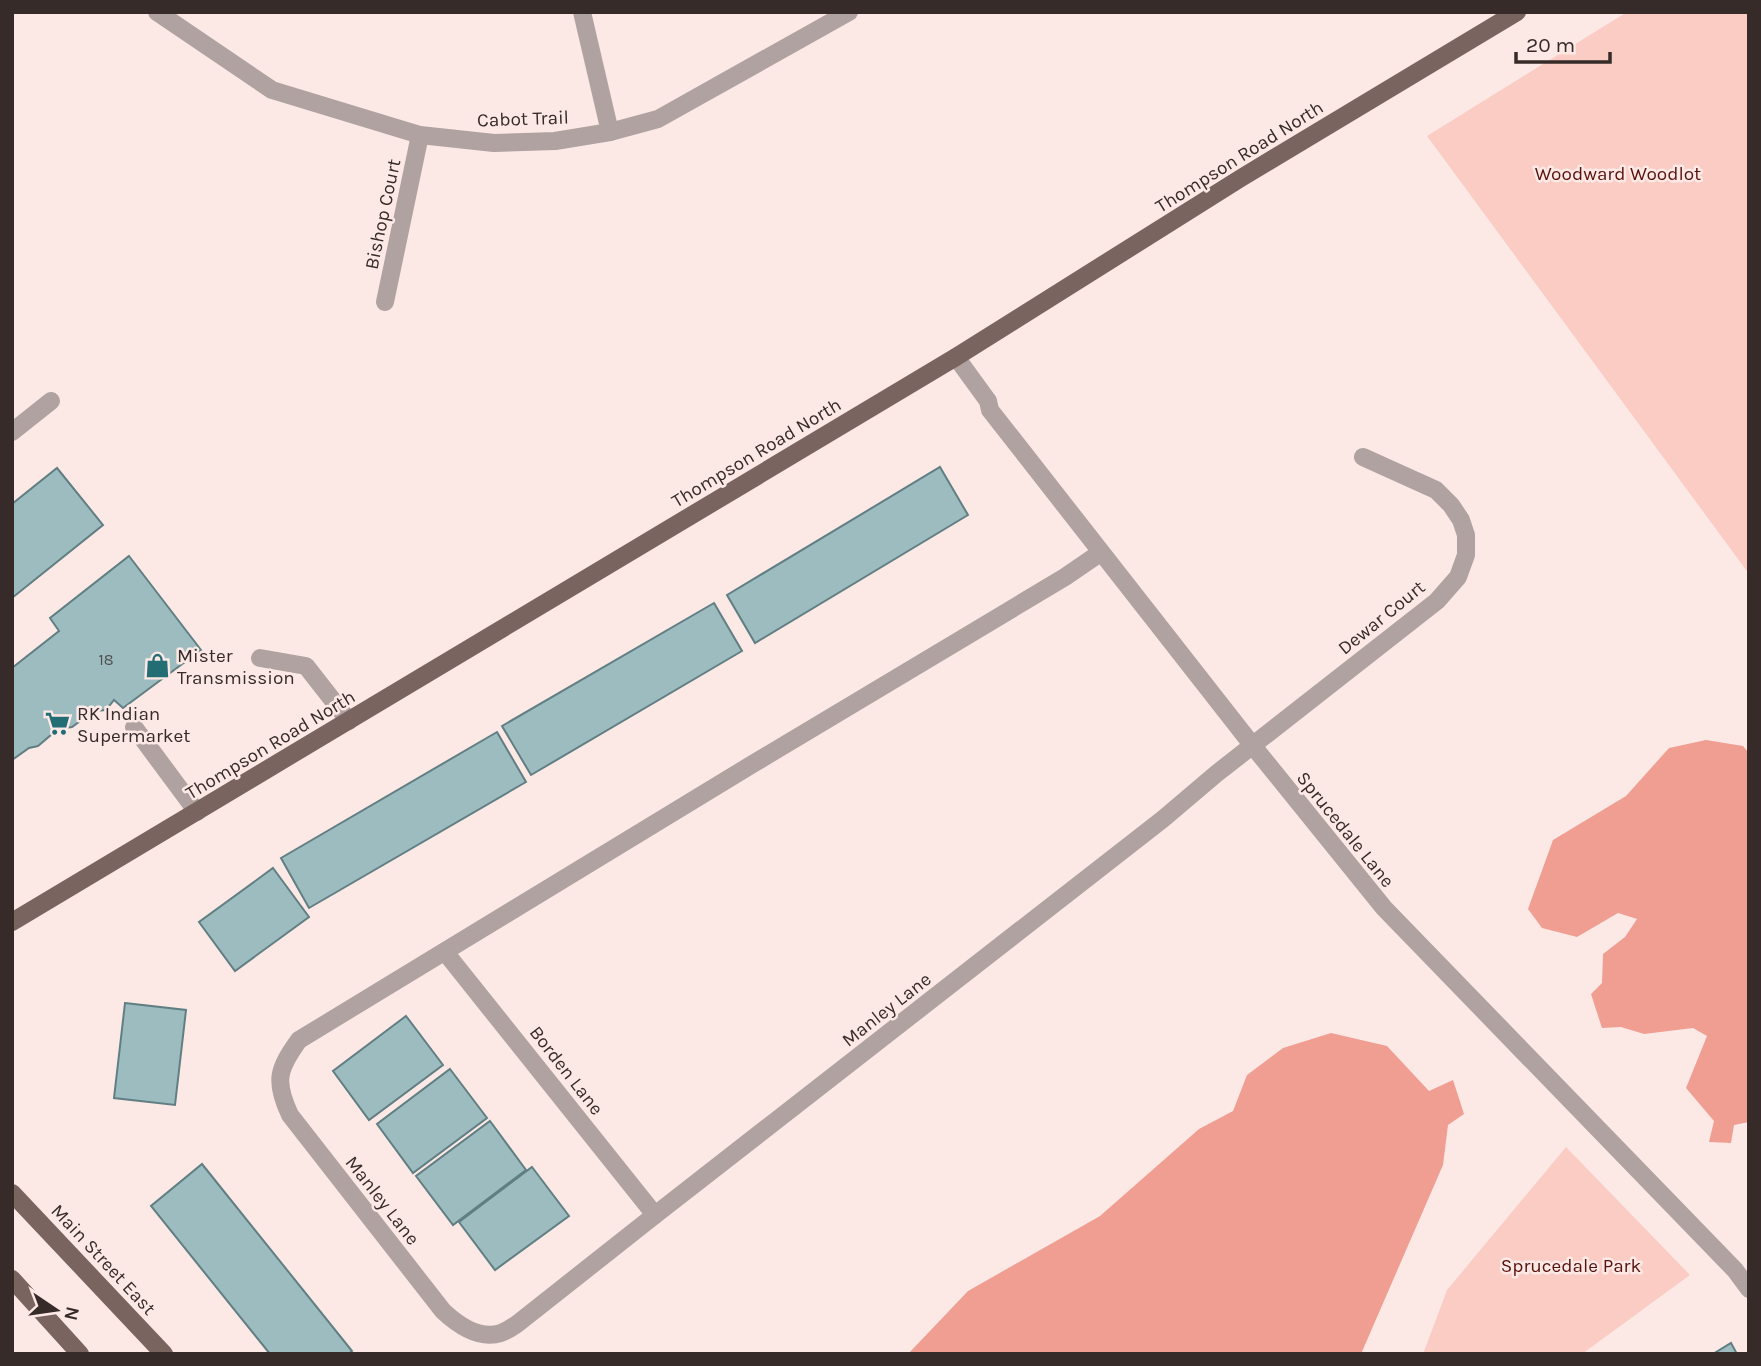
<svg xmlns="http://www.w3.org/2000/svg" width="1761" height="1366" viewBox="0 0 1761 1366" font-family="Karla,sans-serif">
	<style>
		.green { fill: #faccc4 }
		.water { fill: #f09e91 }
		.building { fill: #9cbcc0; stroke: #617f83; stroke-width: 2 }
		.lines { fill: none; stroke-linecap: round; stroke-linejoin: round }
		.minor { stroke: #afa2a0; stroke-width: 18 }
		.major { stroke: #7a6460; stroke-width: 18 }
		.labels { text-anchor: middle; stroke-width: 5; stroke-linejoin: round; paint-order: stroke }
		.number-label { font-size: 16px; fill: #504f4f }
		.street-label { font-size: 19px; fill: #362b29; stroke: #fce9e6 }
		.park-label { font-size: 19px; fill: #59110b; stroke: #fce9e6 }
		.poi-label { font-size: 19px; fill: #362b29; stroke: #fce9e6; text-anchor: start }
	</style>
	<rect width="100%" height="100%" fill="#fce9e6"/>
	<g class="green">
		<path d="M1627 12H1749V574L1427 136Z"/>
		<path d="M1566 1147 1690 1275 1582 1354H1423L1447 1290Z"/>
	</g>
	<g class="water">
		<path d="M1706 740 1743 746 1749 753V1122L1734 1125 1731 1143 1709 1142 1714 1121 1686 1088 1707 1036 1693 1028 1644 1034 1621 1027 1602 1028 1591 994 1602 983 1603 954 1625 937 1637 919 1618 913 1577 937 1542 928 1528 909 1553 840 1626 796 1669 748Z"/>
		<path d="M1331 1033 1387 1046 1429 1091 1453 1080 1464 1114 1448 1125 1443 1165 1361 1354H908L968 1291 1100 1216 1199 1129 1233 1111 1247 1075 1283 1048Z"/>
	</g>
	<g class="building">
		<path d="M940 467 968 515 755 643 727 595Z"/>
		<path d="M57 468 103 525 12 598V504Z"/>
		<path d="M129 556 201 650 123 708 114 700 106 710 94 711 72 727 58 729 38 746 29 748 12 760V668L59 631 50 618Z"/>
		<path d="M714 603 742 651 531 775 502 726Z"/>
		<path d="M497 732 526 782 309 908 281 858Z"/>
		<path d="M273 868 309 917 235 971 199 922Z"/>
		<path d="M125 1003 186 1010 175 1105 114 1098Z"/>
		<path d="M406 1016 443 1065 369 1120 333 1071Z"/>
		<path d="M450 1069 487 1118 413 1173 377 1124Z"/>
		<path d="M490 1121 526 1170 453 1225 416 1176Z"/>
		<path d="M202 1164 352 1351 349 1354H270L151 1206Z"/>
		<path d="M532 1167 569 1216 495 1270 459 1222Z"/>
		<path d="M1731 1343 1737 1354H1713Z"/>
	</g>
	<g class="lines">
		<g class="minor">
			<path d="M157 12 272 90 420 135 494 143 555 141 610 132 658 119 849 12"/>
			<path d="M582 12 610 132"/>
			<path d="M385 302 420 135"/>
			<path d="M956 357 988 401 990 410 1253 746 1384 908 1735 1270 1749 1289"/>
			<path d="M12 432 51 401"/>
			<path d="M1100 553 1065 577 751 765 299 1040C278 1069 274 1081 290 1115L443 1311C458 1325 480 1340 501 1333 507 1331 512 1327 517 1324L655 1215 1163 819 1216 774 1437 601 1458 577 1466 555V535L1461 520 1451 505 1436 490 1363 457"/>
			<path d="M260 658 306 666 349 721"/>
			<path d="M134 727 197 812"/>
			<path d="M445 952 655 1215"/>
		</g>
		<g class="major">
			<path d="M12 922 956 357 1241 178 1517 12"/>
			<path d="M12 1193 164 1354"/>
			<path d="M12 1279 80 1354"/>
		</g>
	</g>
	<defs>
		<symbol id="shop-bare" viewBox="-9 -9 18 18"><path d="M-5-2.5h2.3a2.7 3.5 0 0 1 5.4 0H5L5.5 6h-11ZM-1.5-2.5h3a1.5 2.3 0 0 0-3 0Z" fill="#236d75" stroke="#fce9e6" stroke-width="2.5" paint-order="stroke"/></symbol>
		<symbol id="supermarket-bare" viewBox="-9 -9 18 18"><path d="M-6-5.5h2.5l.6 2H6L4.5 2H-2.5L-4.4-4H-6ZM-1.5 3.2a1.3 1.3 0 1 0 .1 0ZM3 3.2a1.3 1.3 0 1 0 .1 0Z" fill="#236d75" stroke="#fce9e6" stroke-width="2.5" paint-order="stroke"/></symbol>
	</defs>
	<g fill-rule="evenodd">
		<use href="#shop-bare" x="140" y="648" width="35" height="35"/>
		<use href="#supermarket-bare" x="40" y="706" width="35" height="35"/>
	</g>
	<g class="labels">
		<g class="number-label">
			<text x="106" y="665">18</text>
		</g>
		<g class="street-label">
			<text transform="translate(523 118) rotate(-2)" y="7">Cabot Trail</text>
			<text transform="translate(1239 156) rotate(-32)" y="7">Thompson Road North</text>
			<text transform="translate(382 214) rotate(-78)" y="7">Bishop Court</text>
			<text transform="translate(756 452) rotate(-31)" y="7">Thompson Road North</text>
			<text transform="translate(1381 617) rotate(-39)" y="7">Dewar Court</text>
			<text transform="translate(270 744) rotate(-31)" y="7">Thompson Road North</text>
			<text transform="translate(1346 829) rotate(51)" y="7">Sprucedale Lane</text>
			<text transform="translate(886 1009) rotate(-38)" y="7">Manley Lane</text>
			<text transform="translate(567 1070) rotate(52)" y="7">Borden Lane</text>
			<text transform="translate(383 1200) rotate(52)" y="7">Manley Lane</text>
			<text transform="translate(104 1259) rotate(47)" y="7">Main Street East</text>
		</g>
		<g class="park-label">
			<text x="1618" y="180">Woodward Woodlot</text>
			<text x="1571" y="1272">Sprucedale Park</text>
		</g>
		<g class="poi-label">
			<text x="177" y="662">Mister<tspan x="177" dy="22">Transmission</tspan></text>
			<text x="77" y="720">RK Indian<tspan x="77" dy="22">Supermarket</tspan></text>
		</g>
	</g>
	<rect width="1761" height="1366" fill="none" stroke="#362b29" stroke-width="28"/>
	<g transform="translate(56 1310) rotate(103)" stroke="#fce9e6" stroke-width="5" paint-order="stroke">
	<path d="M0-5L12 26L0 18L-12 26Z" fill="#362b29"/>
	<text y="-10" font-size="19" font-weight="bold" text-anchor="middle" fill="#362b29">N</text>
	</g>
	<path d="M1516 52v10h94v-10" fill="none" stroke="#362b29" stroke-width="3.5"/>
	<text x="1526" y="52" font-size="21" fill="#362b29" stroke="#fce9e6" stroke-width="5" paint-order="stroke">20 m</text>
</svg>
